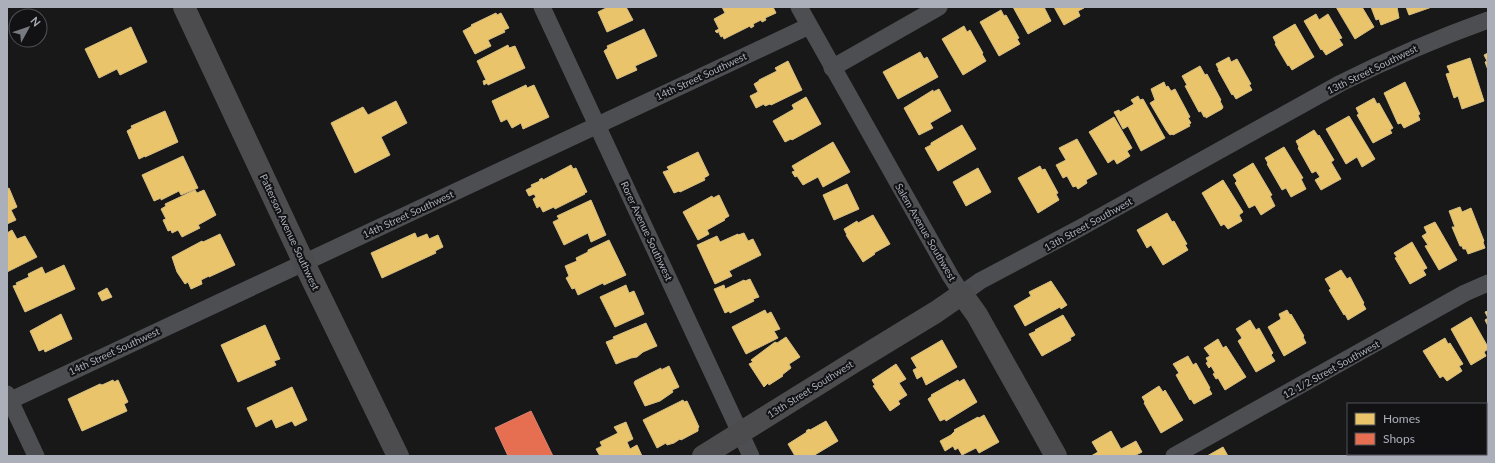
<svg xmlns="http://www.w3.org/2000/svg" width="1495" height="463" viewBox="0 0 1495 463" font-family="Lato,sans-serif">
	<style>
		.homes { fill: #e9c46a; stroke: #d6be82 }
		.shops { fill: #e76f51; stroke: #d58270 }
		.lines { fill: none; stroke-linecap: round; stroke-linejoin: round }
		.street { stroke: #4d4e51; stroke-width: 17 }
		.secondary { stroke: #4c4c4f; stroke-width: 22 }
		.labels { text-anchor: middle; stroke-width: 4; stroke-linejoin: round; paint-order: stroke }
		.street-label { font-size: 10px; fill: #aaafb9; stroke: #121215 }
	</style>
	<rect width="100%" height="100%" fill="#181819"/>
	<g class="homes">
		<path d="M608 7H626L633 20 607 32 598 12Z"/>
		<path d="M722 7H773L776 13 765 18 766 20 762 22 761 20 753 24 754 26 751 28 750 26 724 39 723 36 721 37 719 33 720 31 717 33 715 31 719 29 714 19 725 13Z"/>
		<path d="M1013 7H1044L1051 21 1028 34Z"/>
		<path d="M1054 7H1083L1084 8 1078 11 1080 16 1064 25Z"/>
		<path d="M1336 7H1362L1374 27 1355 39Z"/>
		<path d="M1371 7H1397L1399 18 1381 25 1379 19 1376 20Z"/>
		<path d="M1406 7H1432L1409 15Z"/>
		<path d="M1001 10 1004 16 1006 15 1019 38 1017 39 1020 44 999 56 980 22Z"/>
		<path d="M496 13 497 15 501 13 509 28 504 30 505 32 488 40 491 46 475 54 463 31 472 26 471 25Z"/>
		<path d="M1316 14 1319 20 1328 14 1342 38 1339 39 1343 45 1326 55 1322 49 1321 50 1304 21Z"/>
		<path d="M1295 24 1314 57 1292 70 1289 65 1288 66 1275 44 1276 43 1273 37Z"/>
		<path d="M964 26 967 32 970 30 983 53 982 54 986 61 963 75 942 39Z"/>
		<path d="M131 27 147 62 120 75 117 69 99 78 85 49Z"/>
		<path d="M644 29 657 56 635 66 637 70 617 79 604 51 608 48 607 46Z"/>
		<path d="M508 45 509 48 515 46 525 68 488 85 487 83 484 85 483 81 486 80 477 61Z"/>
		<path d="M920 52 924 59 927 57 938 77 898 99 883 72Z"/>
		<path d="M1488 53V70L1485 62 1487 61 1484 55Z"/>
		<path d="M1229 57 1231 62 1237 59 1251 84 1249 85 1252 90 1236 99 1233 94 1232 95 1218 70H1219L1216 64Z"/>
		<path d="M1470 58 1484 101 1462 109 1458 96 1454 98 1446 74 1450 73 1447 66Z"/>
		<path d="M788 61 802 90 771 105 770 104 765 106 764 104 756 108 750 96 758 92 754 84 759 81V80L777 71 775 68Z"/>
		<path d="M1200 66 1205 75 1207 74 1221 100 1220 101 1223 107 1222 109 1206 118V116L1204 117 1201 111 1199 112 1185 86 1187 85 1182 76Z"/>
		<path d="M1164 82 1166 87 1168 86 1171 91 1175 89 1190 117 1188 118 1191 123 1189 124 1190 126 1173 135 1172 134 1170 135 1166 130 1150 103 1155 100 1151 89Z"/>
		<path d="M1405 82 1420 114 1418 115 1420 120 1404 128 1401 123 1398 124 1384 93Z"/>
		<path d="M526 85 527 88 534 85 549 117 523 129 521 123 512 128 507 119 501 122 492 101Z"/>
		<path d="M939 89 951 111 930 123 933 128 919 135 904 108 933 90V92Z"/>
		<path d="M1138 96 1140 100 1143 99 1165 138 1141 151 1128 126 1123 129 1114 112 1119 110 1120 112 1134 104 1131 100Z"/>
		<path d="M806 97 821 124 792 140 791 139 785 142 773 121 794 109 792 105Z"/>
		<path d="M1374 98 1377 104 1379 103 1393 128 1390 130 1392 133 1373 143 1357 115 1359 114 1356 108Z"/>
		<path d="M396 101 407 123 381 137 390 155 355 173 331 123 363 107 368 115Z"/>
		<path d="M165 111 178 142 145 157V156L139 159 127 131 132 128 131 126Z"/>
		<path d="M1349 116 1375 159 1362 167 1357 157 1346 164 1326 129Z"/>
		<path d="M1114 117 1132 148 1127 151 1130 156 1117 164 1114 159 1108 163 1089 132Z"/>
		<path d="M962 125 976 149 938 171 925 148 931 145V143Z"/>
		<path d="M1314 130 1318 136 1319 135 1334 160 1331 162 1341 179 1321 190 1315 180 1320 177 1316 171 1312 173 1298 148 1299 147 1296 141Z"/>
		<path d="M1077 139 1097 174 1086 180 1087 183 1078 189 1076 186 1073 187 1067 176 1063 178 1056 165 1066 160 1059 148Z"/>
		<path d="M833 142 850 172 823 187 818 177 803 185 797 176 795 177 792 172 795 171 792 166Z"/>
		<path d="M1284 147 1303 178 1301 179 1306 189 1291 197 1286 188 1282 190 1267 164 1268 163 1265 158Z"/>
		<path d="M698 152 709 175 704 178 705 180 680 192 679 191 674 193 663 172 669 170 667 167Z"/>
		<path d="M183 156 198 188 181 195 179 191 161 200V198L154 201 142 175Z"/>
		<path d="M1253 163 1272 195 1270 196 1275 206 1261 215 1255 205 1249 208 1235 183 1237 181 1233 175Z"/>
		<path d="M571 165 573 169 576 168 587 192 584 193 585 194 555 209 554 207 543 212 540 206 537 208 533 199 536 197 534 194 529 196 526 190 532 187 531 185 540 181 539 180 542 178 543 180Z"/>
		<path d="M1040 166 1042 170 1045 169 1058 193 1056 194 1059 200 1038 213 1018 178Z"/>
		<path d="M978 168 991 192 966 206 953 182Z"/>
		<path d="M1223 180 1243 212 1239 215 1242 221 1228 229 1224 224 1221 226 1202 193Z"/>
		<path d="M847 184 859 209 834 220 823 195Z"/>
		<path d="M9 188 17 207 11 210 16 220 7 224V189Z"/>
		<path d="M195 190 197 193 204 190 216 215 198 225 200 228 182 237 178 230 172 233 171 230 168 231 163 220 166 219 161 209 166 206 165 204Z"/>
		<path d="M719 195 729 216 724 219 725 220 707 230 709 234 698 240 683 212 712 196 713 198Z"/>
		<path d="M591 200 606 235 591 242 588 233 564 245 553 222 559 219 557 216Z"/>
		<path d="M1460 207 1462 212 1471 208 1484 241 1483 242 1485 248 1468 254 1466 249H1463L1462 246H1460L1452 227H1455L1449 211Z"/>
		<path d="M1167 213 1172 222 1174 221 1187 244 1185 245 1188 250 1163 265 1151 245 1147 248 1137 230Z"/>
		<path d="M873 215 890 244 874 253 875 254 863 262 846 235H847L844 229 857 221 858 223Z"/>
		<path d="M1435 222 1457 260 1439 270 1425 246 1428 245 1422 236 1427 233 1424 227Z"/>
		<path d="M12 230 17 239 25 236 37 257 7 272V233Z"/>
		<path d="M415 233 417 238 427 234 429 239 438 235 443 247 435 251 436 253 382 278 371 253Z"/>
		<path d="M744 233 748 241 753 239 761 255 729 271 732 276 715 284 697 245 717 236 720 242 738 234V235Z"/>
		<path d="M220 234 235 265 209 277V276L201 280 202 284 191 289 188 282 185 284 177 272 172 257 202 241 203 242Z"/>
		<path d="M609 240 626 275 604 285 603 283 578 295 575 288 572 289 566 278 569 276 565 266 577 261 576 258 588 252V250Z"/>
		<path d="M1412 242 1427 268 1423 270 1426 275 1410 284 1395 258 1397 257 1394 253Z"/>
		<path d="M64 265 75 289 25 312 13 286 17 285 16 283 29 277 28 274 42 267 45 274Z"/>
		<path d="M1341 270 1347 279 1350 277 1364 303 1363 304 1366 309 1348 320 1345 314 1344 315 1329 290 1331 289 1325 279Z"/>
		<path d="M750 279 759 297 753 299 754 301 730 313 729 311 725 313 714 289 724 285 725 289 744 280 745 281Z"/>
		<path d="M1051 281 1067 305 1061 309 1060 307 1025 326 1014 306 1031 296 1029 292Z"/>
		<path d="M626 285 629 293 634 291 644 314 615 327 600 297Z"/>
		<path d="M107 288 112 297 102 301 98 293Z"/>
		<path d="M765 310 767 314 771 312 780 329 774 331 778 338 746 354 732 327Z"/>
		<path d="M1287 310 1290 315 1291 314 1304 336 1303 337 1306 343 1284 356 1268 327 1281 319 1279 314Z"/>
		<path d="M1488 311V326L1485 320 1488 318 1485 312Z"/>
		<path d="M61 314 72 339 45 352 44 349 39 351 30 331Z"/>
		<path d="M1063 315 1075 335 1070 338 1071 340 1042 356 1029 334 1036 331 1035 330Z"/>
		<path d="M1471 317 1488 347V349L1484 352 1486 356 1471 365 1451 329Z"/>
		<path d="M1250 320 1256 330 1259 328 1273 353 1271 355 1275 361 1256 372 1238 341 1242 338 1236 329Z"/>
		<path d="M646 323 657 346 643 352 637 357 631 358 616 364 606 342 614 339 613 337Z"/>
		<path d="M265 325 280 359 274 361 276 365 238 382 221 345Z"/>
		<path d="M786 337 800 357 789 364 791 368 782 375 783 376 769 385 768 383 764 387 749 364 753 362 751 360 775 342 777 343Z"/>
		<path d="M1445 338 1448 344 1450 343 1463 364 1459 366 1462 371 1447 381 1443 376 1440 378 1423 351Z"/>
		<path d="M1218 339 1223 348 1226 346 1246 377 1225 390 1218 378 1216 379 1213 374 1215 373 1211 366 1209 368 1206 363 1208 362 1206 358 1210 356 1204 348Z"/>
		<path d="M942 340 957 367 926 385 922 376 917 379 913 370 917 368 911 358Z"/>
		<path d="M1188 356 1193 365 1196 363 1210 388 1209 389 1212 394 1194 404 1191 399 1190 400 1176 375 1179 373 1173 364Z"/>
		<path d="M896 364 906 379 899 383 907 395 898 401 900 404 890 411 873 386 875 385 872 380Z"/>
		<path d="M669 366 679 387 672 390 673 392 660 401 645 406 634 383 635 381 661 368V370Z"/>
		<path d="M964 379 977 402 946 421 945 419 940 421 928 399 932 396 931 395 958 380 959 382Z"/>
		<path d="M113 380 114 382 118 380 128 402 124 404 127 411 82 431 68 399 100 384 102 385Z"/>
		<path d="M1159 386 1163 392 1165 390 1183 420 1161 433 1144 403 1145 402 1142 397Z"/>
		<path d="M292 387 307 420 295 426 292 421 276 428 272 419 256 427 247 408Z"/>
		<path d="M683 400 684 402 687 401 699 427 698 428V431L681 440 680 439 674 443 667 445 666 443 657 448 643 420Z"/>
		<path d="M984 415 999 442 979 453 976 448 962 455 958 448 955 450 953 446 945 451 940 441 951 435 955 431 954 430 978 417 979 418Z"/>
		<path d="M826 421 838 441 813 456H795L788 444 807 432 806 431 809 429 810 430Z"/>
		<path d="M626 422 633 439 627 442 630 449 637 445 642 456H600L596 449 602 446 600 442 618 433 614 427Z"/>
		<path d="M1111 431 1121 449 1136 441 1142 452 1134 456H1091L1098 452 1092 442Z"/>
		<path d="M1223 447 1228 456H1207Z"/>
	</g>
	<path class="shops" d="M531 411 553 456H508L495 428Z"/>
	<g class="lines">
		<g class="street">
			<path d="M542 7 751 456"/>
			<path d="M799 7 951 277 962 294 980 281 1080 228 1341 83C1389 59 1438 38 1488 20"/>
			<path d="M832 68 939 7"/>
			<path d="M7 394 36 456"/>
			<path d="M7 402 809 26"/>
			<path d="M1174 456 1465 293 1488 283"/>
			<path d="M1482 456 1485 454"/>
		</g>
		<g class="secondary">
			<path d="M184 7 304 263 398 456"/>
			<path d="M703 456 854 362 936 312 962 294 977 315 1056 456"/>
		</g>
	</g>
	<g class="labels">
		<g class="street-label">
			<text transform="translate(1372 69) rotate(-26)" y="4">13th Street Southwest</text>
			<text transform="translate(701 76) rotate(-25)" y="4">14th Street Southwest</text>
			<text transform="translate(408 214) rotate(-25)" y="4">14th Street Southwest</text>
			<text transform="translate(1088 224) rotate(-29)" y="4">13th Street Southwest</text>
			<text transform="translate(647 231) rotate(65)" y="4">Rorer Avenue Southwest</text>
			<text transform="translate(290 232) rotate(65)" y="4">Patterson Avenue Southwest</text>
			<text transform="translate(926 232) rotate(60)" y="4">Salem Avenue Southwest</text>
			<text transform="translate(114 351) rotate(-25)" y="4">14th Street Southwest</text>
			<text transform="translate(1331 369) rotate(-29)" y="4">12 1/2 Street Southwest</text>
			<text transform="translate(810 389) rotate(-32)" y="4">13th Street Southwest</text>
		</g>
	</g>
	<rect width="1495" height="463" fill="none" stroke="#aaafb9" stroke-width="16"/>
	<rect x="1347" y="403" width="140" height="52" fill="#121215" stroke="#4f5157"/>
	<rect x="1355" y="413" width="20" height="12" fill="#e9c46a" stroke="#4f5157"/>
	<text x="1383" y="423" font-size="12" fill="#aaafb9">Homes</text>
	<rect x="1355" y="433" width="20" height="12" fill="#e76f51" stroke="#4f5157"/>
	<text x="1383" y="443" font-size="12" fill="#aaafb9">Shops</text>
	<g transform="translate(28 28) rotate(50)"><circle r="19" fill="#121215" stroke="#4f5157"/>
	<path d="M0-3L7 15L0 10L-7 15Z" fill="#777a81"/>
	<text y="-6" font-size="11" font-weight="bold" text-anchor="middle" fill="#aaafb9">N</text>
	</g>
</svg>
